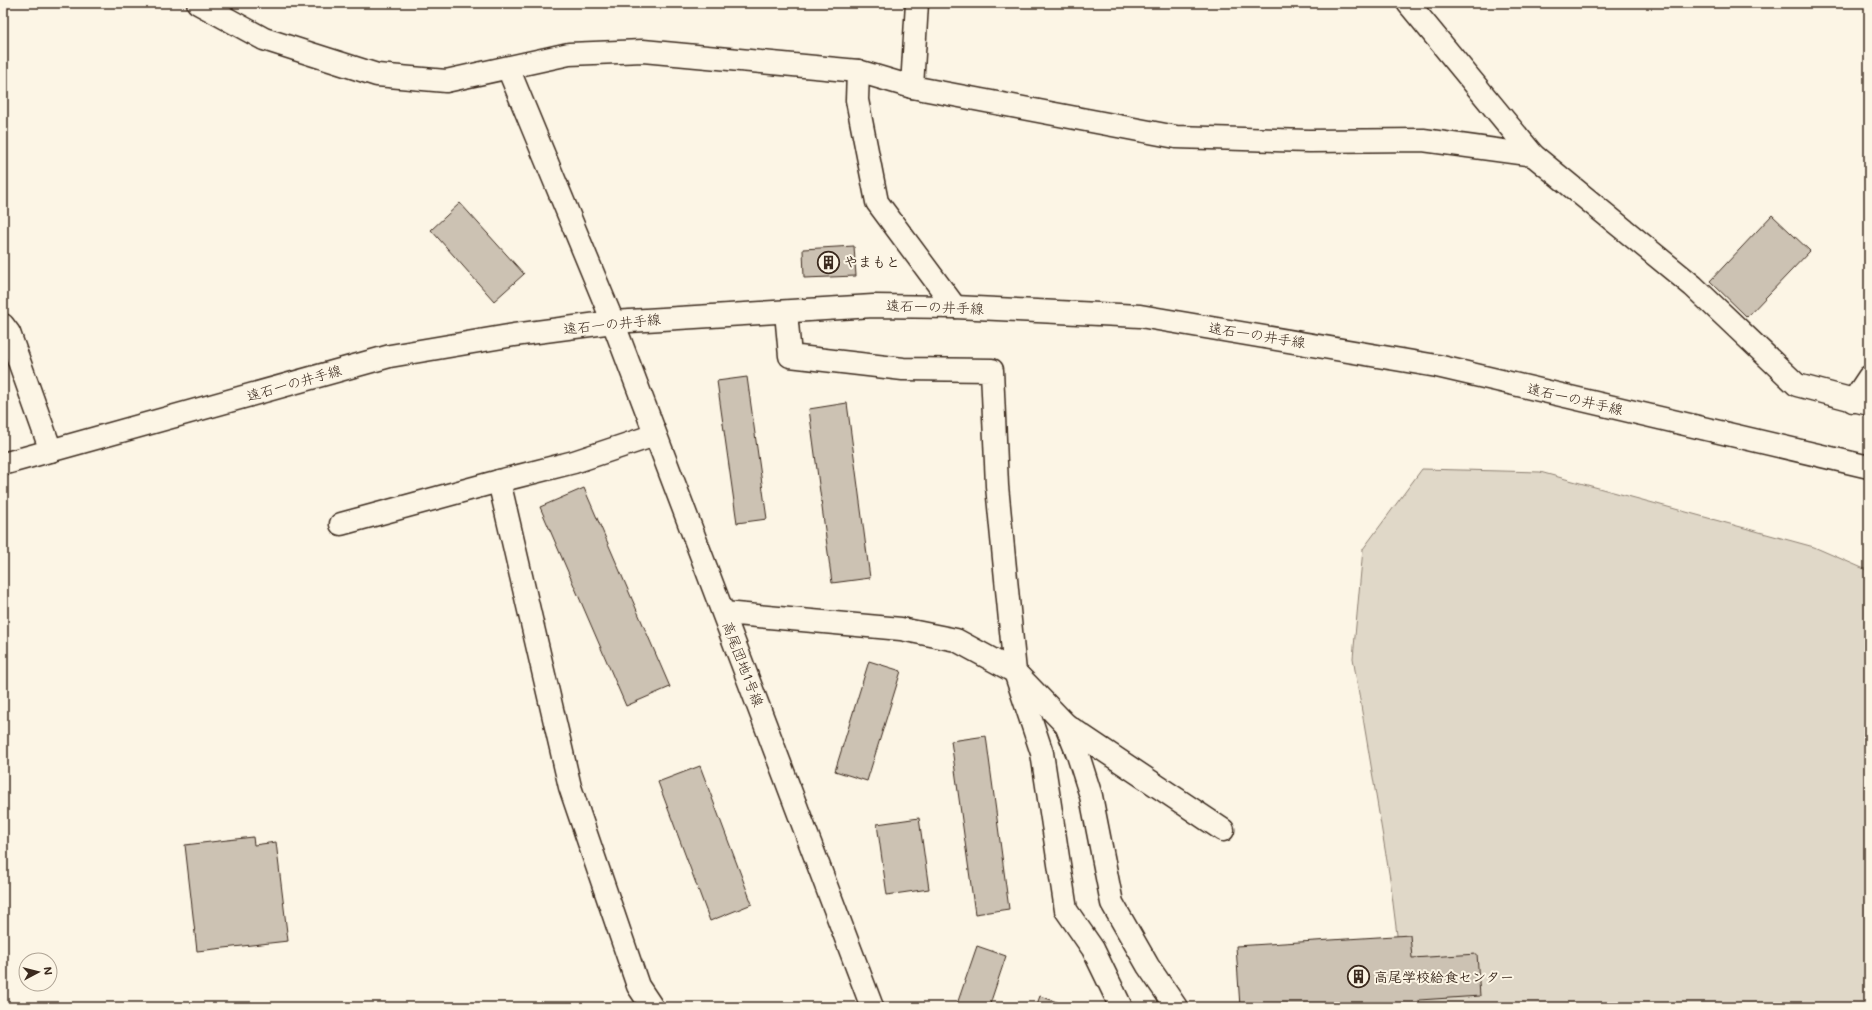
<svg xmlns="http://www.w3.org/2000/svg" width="1872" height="1010" viewBox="0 0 1872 1010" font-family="Mali,'Klee One',sans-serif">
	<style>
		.green { fill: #e0d8c8; stroke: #8e8173 }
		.building { fill: #ccc2b3; stroke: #3b2a1e }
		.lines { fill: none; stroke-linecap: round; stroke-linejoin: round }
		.street-casing { stroke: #3b2a1e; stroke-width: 25 }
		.secondary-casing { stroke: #3b2a1e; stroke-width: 25 }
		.street { stroke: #fcf5e5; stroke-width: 22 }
		.secondary { stroke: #fcf5e5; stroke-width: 22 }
		.labels { text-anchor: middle; stroke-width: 4; stroke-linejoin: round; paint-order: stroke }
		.poi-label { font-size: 14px; font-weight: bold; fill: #3b2a1e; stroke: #fcf5e5; text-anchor: start }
		.street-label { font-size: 14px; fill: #3b2a1e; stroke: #fcf5e5 }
	</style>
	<rect width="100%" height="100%" fill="#fcf5e5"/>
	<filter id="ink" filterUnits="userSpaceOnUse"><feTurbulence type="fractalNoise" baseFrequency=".025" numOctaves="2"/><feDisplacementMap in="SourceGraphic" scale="8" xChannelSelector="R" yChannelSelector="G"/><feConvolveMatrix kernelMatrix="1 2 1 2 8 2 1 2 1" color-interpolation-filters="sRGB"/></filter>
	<g filter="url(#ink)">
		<path class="green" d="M1422 469 1540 472 1814 547 1869 571V1007H1406L1390 879 1353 658 1363 549Z"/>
		<g class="building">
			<path d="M460 203 524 274 494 301 431 230Z"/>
			<path d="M1772 215 1810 251 1747 317 1710 281Z"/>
			<path d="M854 246 856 276 804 278 803 249Z"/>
			<path d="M747 377 767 519 737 523 717 381Z"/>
			<path d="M847 403 870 578 832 583 809 409Z"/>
			<path d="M584 488 670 687 626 706 540 507Z"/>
			<path d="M869 661 901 671 867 781 835 771Z"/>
			<path d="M986 736 1009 909 975 914 951 741Z"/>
			<path d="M700 766 752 904 710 921 658 782Z"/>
			<path d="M919 818 929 889 887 895 877 824Z"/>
			<path d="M253 837 254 845 276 842 288 941 197 951 185 845Z"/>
			<path d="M1410 935 1412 958 1477 954 1480 996 1419 1000 1420 1007H1240L1236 946Z"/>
			<path d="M977 946 1006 956 989 1007H956Z"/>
			<path d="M1040 996 1071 1007H1036Z"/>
		</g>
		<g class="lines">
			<defs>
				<g id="street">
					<path d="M198 3 264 39 377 75 446 81 569 54 643 51 858 71 912 87 1176 137 1309 141 1423 140 1533 155"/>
					<path d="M1408 3 1533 155 1693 286 1797 385 1869 404"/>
					<path d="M858 71 857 100 877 202 955 307"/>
					<path d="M912 87 917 3"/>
					<path d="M786 312 790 356 903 369 992 370 997 486 1015 672 1042 753 1066 910 1093 949 1121 1007"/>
					<path d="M3 325 9 333 51 451"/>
					<path d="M1853 401 1869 377"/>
					<path d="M341 524 499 481"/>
					<path d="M724 613 901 629 956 640 1015 672 1066 725 1078 755 1091 796 1112 903 1148 966 1176 1007"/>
					<path d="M1066 725 1223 830"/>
					<path d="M652 1007 638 986 570 787 499 481 574 462 655 435"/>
				</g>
				<g id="secondary">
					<path d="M508 68 613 322 872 1007"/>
					<path d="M3 464 390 356 514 335 613 322 873 306 955 307 1140 316 1437 366 1869 467"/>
				</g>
			</defs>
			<use href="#street" class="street-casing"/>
			<use href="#secondary" class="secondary-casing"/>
			<use href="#street" class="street"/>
			<use href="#secondary" class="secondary"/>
		</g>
	</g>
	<defs>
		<symbol id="building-ring" viewBox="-11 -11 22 22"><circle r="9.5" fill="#fcf5e5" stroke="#3b2a1e" stroke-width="1.5"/><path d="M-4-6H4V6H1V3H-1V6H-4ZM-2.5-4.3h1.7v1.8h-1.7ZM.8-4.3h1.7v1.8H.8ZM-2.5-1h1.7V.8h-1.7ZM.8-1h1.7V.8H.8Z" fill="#3b2a1e"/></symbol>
	</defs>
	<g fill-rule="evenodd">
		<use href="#building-ring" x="816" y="250" width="25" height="25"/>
		<use href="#building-ring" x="1346" y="964" width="25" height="25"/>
	</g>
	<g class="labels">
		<g class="poi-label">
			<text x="844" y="267">やまもと</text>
			<text x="1374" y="982">高尾学校給食センター</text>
		</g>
		<g class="street-label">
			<text transform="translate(935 307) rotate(2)" y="5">遠石一の井手線</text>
			<text transform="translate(612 324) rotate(-6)" y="5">遠石一の井手線</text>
			<text transform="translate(1257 335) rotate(9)" y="5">遠石一の井手線</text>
			<text transform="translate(294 383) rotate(-16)" y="5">遠石一の井手線</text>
			<text transform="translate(1575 399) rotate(13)" y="5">遠石一の井手線</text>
			<text transform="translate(743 664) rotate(69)" y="5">高尾団地1号線</text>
		</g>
	</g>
	<rect width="1872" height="1010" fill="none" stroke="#fcf5e5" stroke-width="16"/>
	<rect x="8" y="8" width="1856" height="994" fill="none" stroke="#3b2a1e" stroke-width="1.5" filter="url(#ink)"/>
	<g transform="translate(38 972) rotate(83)"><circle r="19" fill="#fcf5e5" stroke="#afa495"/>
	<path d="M0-3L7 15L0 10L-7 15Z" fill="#3b2a1e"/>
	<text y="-6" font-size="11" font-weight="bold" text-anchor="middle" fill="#3b2a1e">N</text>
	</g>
</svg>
